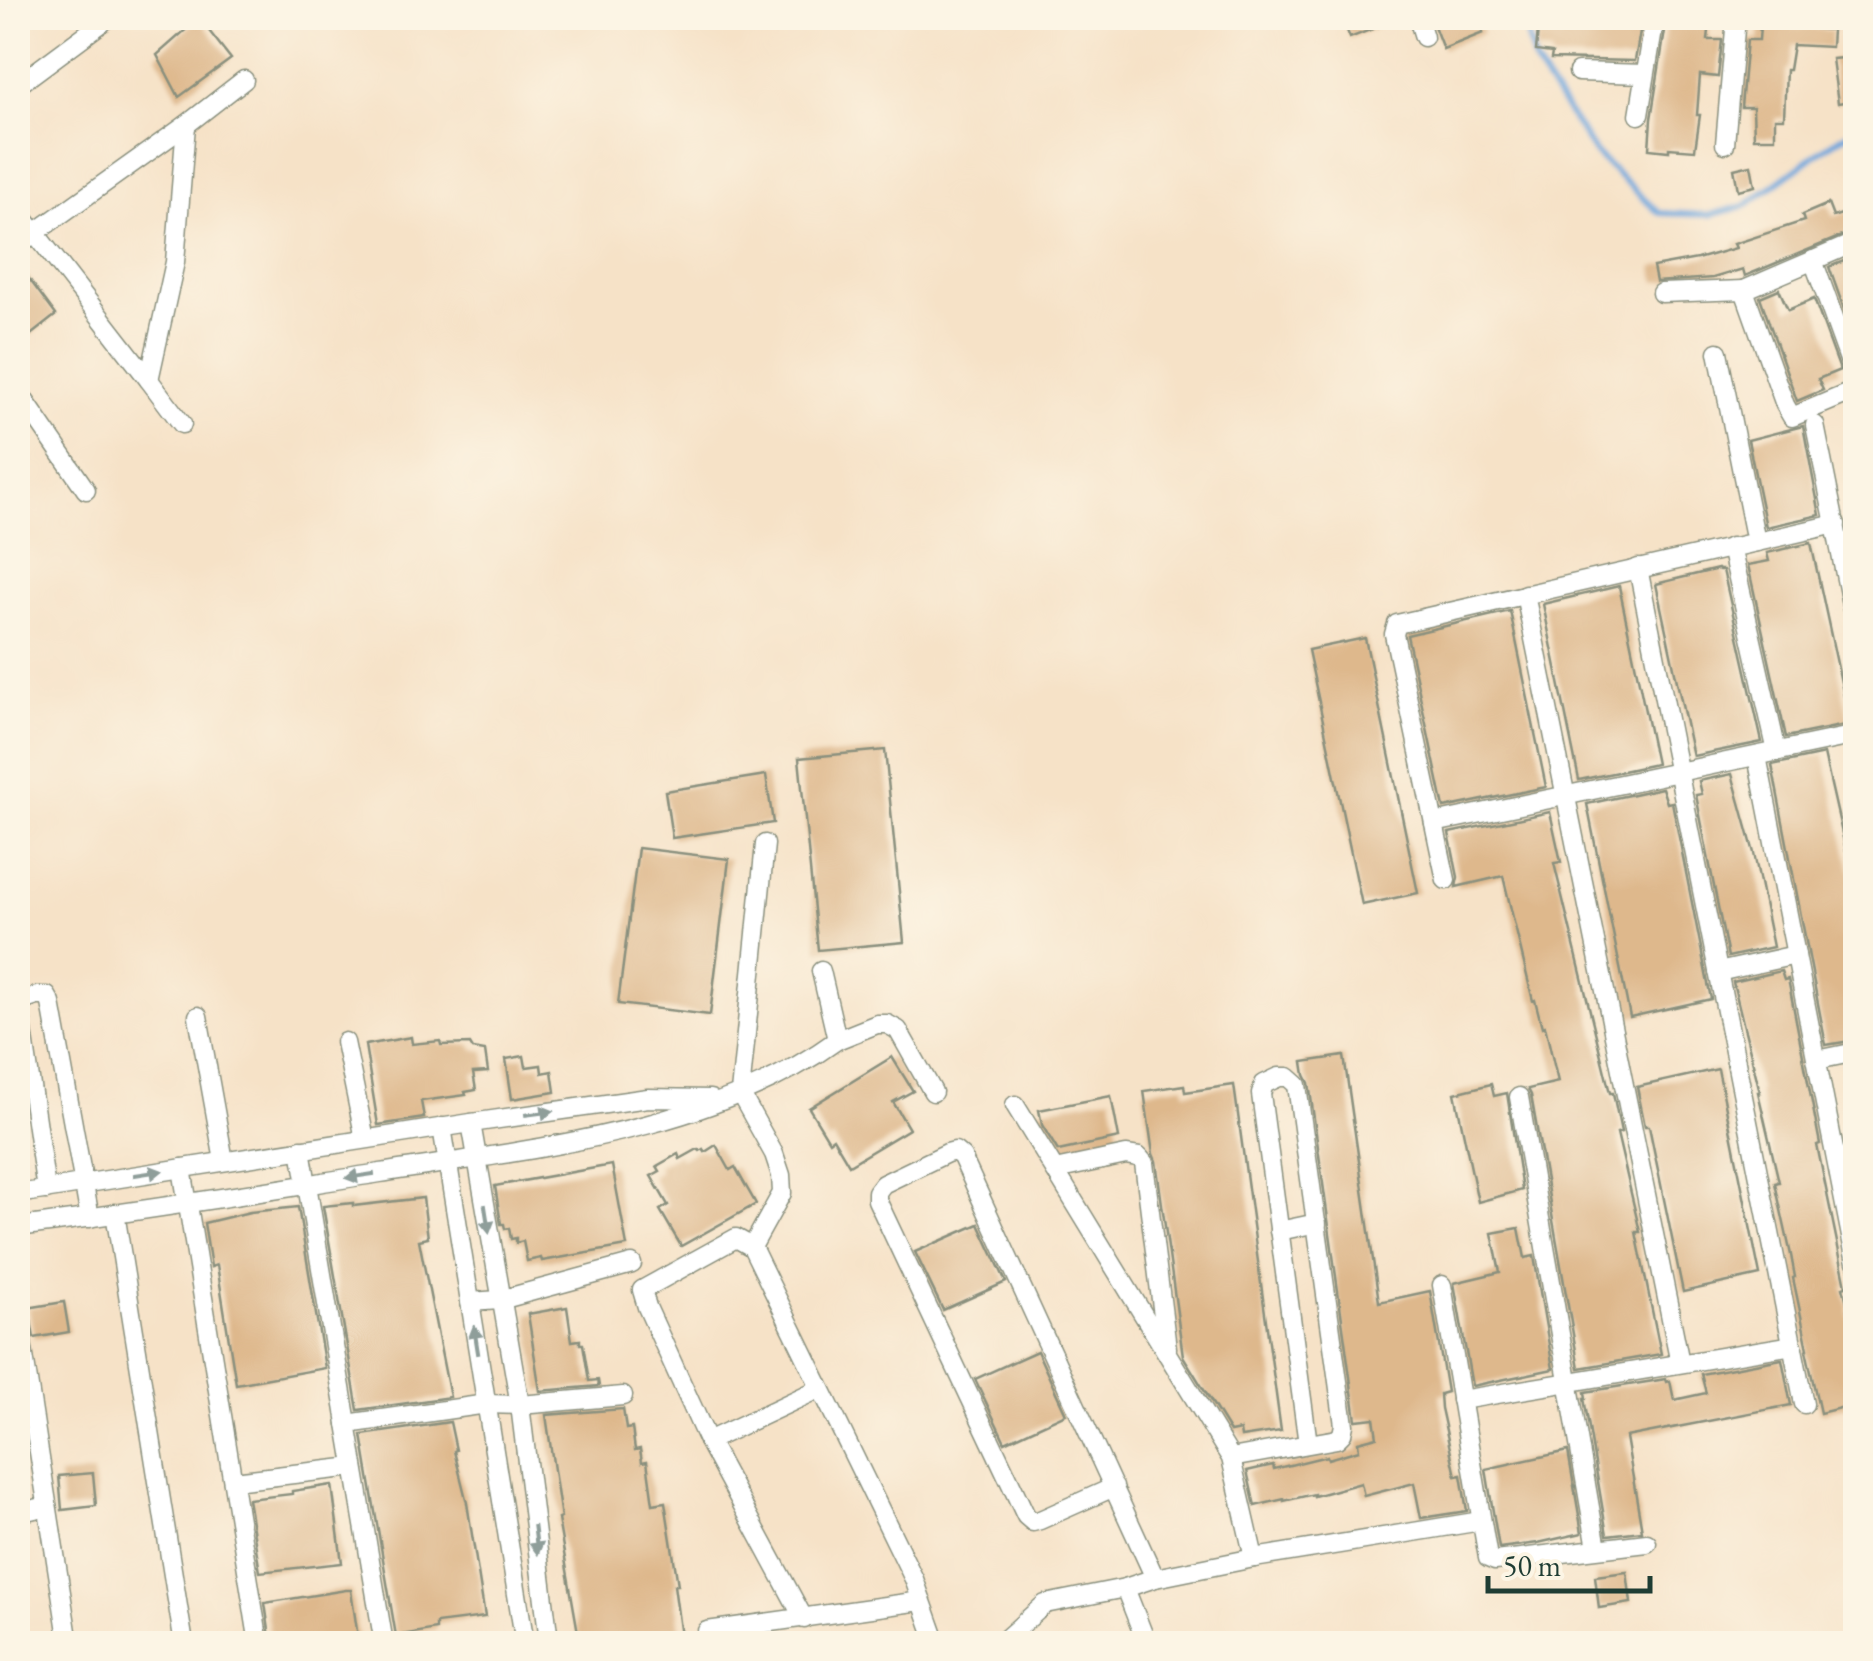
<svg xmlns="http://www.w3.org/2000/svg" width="1873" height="1661" viewBox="0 0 1873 1661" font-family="'EB Garamond',serif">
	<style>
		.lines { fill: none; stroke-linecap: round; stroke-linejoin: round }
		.stream { stroke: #6da5dc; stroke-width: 6 }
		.building { fill: #deb88c }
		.street-casing { stroke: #8a907e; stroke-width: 21 }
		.street { stroke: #fff; stroke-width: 18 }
		.oneway { fill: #8f9e9a }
	</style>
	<rect width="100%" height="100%" fill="#fcf5e5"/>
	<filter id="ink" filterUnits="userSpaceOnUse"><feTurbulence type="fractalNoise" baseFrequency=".01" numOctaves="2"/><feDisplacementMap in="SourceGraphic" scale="20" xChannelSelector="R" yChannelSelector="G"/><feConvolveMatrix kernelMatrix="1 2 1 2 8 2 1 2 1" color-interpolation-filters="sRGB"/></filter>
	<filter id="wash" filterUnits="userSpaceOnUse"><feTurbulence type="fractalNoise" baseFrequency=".0048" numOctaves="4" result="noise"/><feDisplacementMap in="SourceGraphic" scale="40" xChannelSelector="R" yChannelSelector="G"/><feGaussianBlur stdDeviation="2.25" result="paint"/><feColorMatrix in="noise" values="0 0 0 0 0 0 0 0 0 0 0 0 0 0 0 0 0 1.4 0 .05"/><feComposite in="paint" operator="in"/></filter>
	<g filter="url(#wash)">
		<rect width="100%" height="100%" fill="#f6e2c7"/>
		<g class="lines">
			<path class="stream" d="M1523 18 1535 64 1596 154 1659 213 1710 215 1745 206 1833 142 1856 130"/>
		</g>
		<g id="blocks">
			<g class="building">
				<path d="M199 18 231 59 179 97 157 55Z"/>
				<path d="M1342 18H1398V19L1350 38Z"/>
				<path d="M1431 18H1477L1483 33 1443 49Z"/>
				<path d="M1539 18 1642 19 1635 61 1551 59 1552 53 1536 51Z"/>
				<path d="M1667 18 1710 20 1708 40H1722L1718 77 1700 75 1697 115H1700L1695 150 1669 148V151L1649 149 1651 119Z"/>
				<path d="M1760 25 1832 30 1831 47 1793 45 1789 70H1786L1784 118H1775V138H1754L1753 107H1741L1747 40H1759Z"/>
				<path d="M1856 57V100L1838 103 1832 59Z"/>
				<path d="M1751 165 1755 186 1738 190 1734 169Z"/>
				<path d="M1828 204 1833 217 1856 209V230L1745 276 1743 269 1713 278 1656 282 1653 267 1697 259 1736 248 1734 244 1804 221 1802 215Z"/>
				<path d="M1856 256V324L1850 326 1829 267Z"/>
				<path d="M18 264 56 315 18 345Z"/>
				<path d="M1779 289 1788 310 1814 299 1840 370 1818 379 1823 390 1797 401 1760 297Z"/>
				<path d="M1803 426 1820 515 1766 527 1748 440Z"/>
				<path d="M1811 543 1850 724 1786 737 1748 565 1769 561 1767 553Z"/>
				<path d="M1718 569 1719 570H1723L1762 742 1693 756 1656 584Z"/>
				<path d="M1619 586 1656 764 1579 780 1543 604Z"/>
				<path d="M1510 611 1546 787 1444 808 1407 635Z"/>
				<path d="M1365 638 1418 893 1362 905 1308 650Z"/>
				<path d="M885 750 904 942 818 950 799 758Z"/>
				<path d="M1824 754 1856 895V1040L1826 1045 1772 765Z"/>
				<path d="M1732 774 1754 853 1773 947 1728 957 1696 795 1702 794 1699 781Z"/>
				<path d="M766 775 773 823 672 838 665 791Z"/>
				<path d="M1662 788 1667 803 1672 802 1711 999 1630 1017 1587 804Z"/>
				<path d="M1550 812 1561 862 1554 863 1610 1093H1613L1621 1132 1617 1133 1640 1232H1636L1661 1354 1579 1368 1531 1095 1528 1089 1558 1082 1545 1026 1542 1027 1535 1000 1533 1001 1503 876 1456 887 1458 877 1449 833Z"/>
				<path d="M638 848 729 859 710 1015 618 1004Z"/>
				<path d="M1781 971 1784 980 1788 979 1820 1144 1817 1145 1846 1286 1843 1287 1849 1310H1847L1856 1341V1404L1820 1413 1806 1350 1808 1349 1793 1278 1795 1277 1791 1255 1775 1183 1779 1182 1758 1092H1760L1733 982Z"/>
				<path d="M411 1037 412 1044 440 1041 441 1045 470 1044 473 1049 485 1051 488 1072 473 1073 476 1090 465 1092 466 1095 421 1101 424 1118 378 1125 365 1045Z"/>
				<path d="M524 1056 526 1067 541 1065 542 1073 552 1071 555 1092 512 1099 506 1059Z"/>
				<path d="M1344 1056 1379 1302 1430 1291 1447 1392 1440 1394 1441 1408 1456 1476 1461 1475 1467 1511 1421 1518 1414 1483 1364 1496 1361 1483 1314 1496V1494L1284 1501V1499L1255 1506 1247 1471 1273 1465 1274 1469 1327 1456 1328 1459 1359 1450 1358 1442 1377 1437 1374 1418 1356 1420 1309 1083 1305 1075 1303 1062Z"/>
				<path d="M892 1057 913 1091 893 1102 909 1129 849 1165 833 1138 829 1141 809 1108Z"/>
				<path d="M1718 1069 1760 1275 1683 1292 1649 1126H1645L1637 1087Z"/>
				<path d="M1491 1084 1494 1096 1507 1093 1522 1190 1478 1202 1455 1093Z"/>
				<path d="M1184 1085 1185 1092 1234 1085 1281 1431 1241 1437 1240 1430 1230 1432 1183 1356 1156 1161 1153 1154 1144 1091Z"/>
				<path d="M1111 1096 1119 1138 1058 1151 1042 1125 1039 1110Z"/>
				<path d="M716 1145 730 1170 735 1167 756 1204 681 1246 660 1210 668 1205 651 1176 660 1171 657 1166 678 1154 680 1159 698 1149 700 1151 703 1149 705 1152Z"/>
				<path d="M612 1165 627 1246 542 1261 541 1258 527 1261 523 1241 516 1243V1238L511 1239 509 1228 505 1229 504 1224H501L495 1186Z"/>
				<path d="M423 1198 428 1238 419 1240 450 1397 358 1410 323 1206 353 1203V1206Z"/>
				<path d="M298 1207 325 1368 236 1384 217 1265 211 1267 204 1223 250 1212Z"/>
				<path d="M979 1224 1006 1282 943 1310 915 1252Z"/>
				<path d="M1519 1228 1525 1258 1534 1256 1553 1369 1472 1386 1454 1283 1500 1272 1492 1233Z"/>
				<path d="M64 1302 69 1332 34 1338 30 1315 27 1308Z"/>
				<path d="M567 1307 572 1341 580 1340V1344H583L589 1381 598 1380 599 1386 540 1391 528 1314Z"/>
				<path d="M1037 1351 1066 1414 1005 1442 975 1379Z"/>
				<path d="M1782 1359 1791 1405 1626 1437 1642 1531 1607 1535 1584 1398H1586L1585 1392 1666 1379 1667 1382 1670 1381 1674 1400 1706 1393 1701 1374Z"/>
				<path d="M623 1409 626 1429 632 1428 635 1450 640 1449 642 1462 647 1461 653 1504 665 1502 678 1585H674L682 1644H580L558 1519 561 1518 546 1415Z"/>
				<path d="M450 1422 456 1450 454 1451 467 1503 485 1617 436 1623V1629L396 1636 362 1435Z"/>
				<path d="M1568 1451 1582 1533 1538 1543 1499 1548 1486 1469Z"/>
				<path d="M93 1473 96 1506 62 1510 59 1476Z"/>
				<path d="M332 1485 342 1563 260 1572 248 1499 292 1494V1491Z"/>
				<path d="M1627 1572 1631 1603 1599 1608 1595 1576Z"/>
				<path d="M346 1590H351L359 1644H271L265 1603Z"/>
			</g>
		</g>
	</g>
	<g filter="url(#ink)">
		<use href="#blocks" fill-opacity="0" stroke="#8a907e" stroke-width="2.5"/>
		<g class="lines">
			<defs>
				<g id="street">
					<path d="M1418 18 1424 37"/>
					<path d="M1842 18H1856"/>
					<path d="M1578 72 1645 74"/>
					<path d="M18 85 103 22"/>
					<path d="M1639 115 1655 18"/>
					<path d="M1725 144 1736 18"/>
					<path d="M18 211 149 380 175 262 186 125"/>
					<path d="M1856 242 1744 290 1785 405 1792 417 1856 390"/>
					<path d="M18 245 186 125 244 80"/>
					<path d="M1813 260 1856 379"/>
					<path d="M1661 293 1744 290"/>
					<path d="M1718 352 1756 542"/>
					<path d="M149 380 182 424"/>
					<path d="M18 391 86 490"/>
					<path d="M1815 425 1856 629"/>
					<path d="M1731 547 1777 752"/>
					<path d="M1638 568 1804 1404"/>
					<path d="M1525 594 1680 1363"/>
					<path d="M1851 736 1856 758"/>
					<path d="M1757 756 1856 1262"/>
					<path d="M1434 823 1856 735"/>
					<path d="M1446 880 1394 634 1397 624 1836 524"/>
					<path d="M1718 972 1796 955"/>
					<path d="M198 1016 224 1161"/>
					<path d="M837 1040 877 1024H887L898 1030 933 1092"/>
					<path d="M345 1042 365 1139"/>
					<path d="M1817 1060 1856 1052"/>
					<path d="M1519 1097 1597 1548"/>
					<path d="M1015 1105 1231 1458 1254 1558"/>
					<path d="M471 1123 520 1405 548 1633 546 1644"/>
					<path d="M442 1127 525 1644"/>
					<path d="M301 1149 384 1644"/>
					<path d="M182 1168 259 1644"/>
					<path d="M1055 1170 1126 1155 1139 1157 1144 1163 1167 1348"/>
					<path d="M46 1190 20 1010 22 1001 37 996H47L51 1003 90 1218"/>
					<path d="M18 1194 471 1123 648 1098 710 1099"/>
					<path d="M115 1213 184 1644"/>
					<path d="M18 1227C139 1212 259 1192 380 1173 530 1149 711 1132 837 1040L821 971"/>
					<path d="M1279 1231 1317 1223"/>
					<path d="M752 1247 782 1193 781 1175 774 1154 740 1093 765 844"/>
					<path d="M1442 1285 1488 1558 1495 1561 1647 1543"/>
					<path d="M470 1302 500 1300 632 1264"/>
					<path d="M18 1317 69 1644"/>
					<path d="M1461 1400 1793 1345"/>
					<path d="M347 1424 487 1404 520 1405 623 1396"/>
					<path d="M708 1441 819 1389"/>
					<path d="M1231 1458 1337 1439 1342 1434 1344 1425 1297 1085 1288 1077H1279L1264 1084 1261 1094 1308 1444"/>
					<path d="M233 1481 354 1467"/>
					<path d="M1114 1487 1040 1520 1033 1522 1026 1516 877 1200V1192L883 1184 947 1153 955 1151 962 1157 1155 1578"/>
					<path d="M18 1513 47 1506"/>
					<path d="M1125 1588 1147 1644"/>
					<path d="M804 1619 708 1441 647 1307 642 1290 736 1238 752 1247 914 1579 937 1644"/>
					<path d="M707 1631 921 1601"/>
					<path d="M1000 1644 1045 1604 1125 1588 1155 1578 1254 1558 1481 1521"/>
				</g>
			</defs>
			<use href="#street" class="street-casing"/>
			<use href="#street" class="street"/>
		</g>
		<defs><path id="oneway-solid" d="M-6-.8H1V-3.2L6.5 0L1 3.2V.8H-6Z" transform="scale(2.5)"/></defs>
		<g class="oneway">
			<use href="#oneway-solid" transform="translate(539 1113) rotate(-8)"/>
			<use href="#oneway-solid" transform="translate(148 1173) rotate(-9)"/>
			<use href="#oneway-solid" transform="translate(360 1176) rotate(171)"/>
			<use href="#oneway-solid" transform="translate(487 1219) rotate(81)"/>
			<use href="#oneway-solid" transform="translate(476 1340) rotate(-99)"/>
			<use href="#oneway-solid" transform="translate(536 1540) rotate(83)"/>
		</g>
	</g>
	<rect width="1873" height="1661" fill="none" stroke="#fcf5e5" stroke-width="60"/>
	<path d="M1488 1576v15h162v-15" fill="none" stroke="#1f3d34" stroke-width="5"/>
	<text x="1503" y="1576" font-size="30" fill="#1f3d34" stroke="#fcf5e5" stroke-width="8" paint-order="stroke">50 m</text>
</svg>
